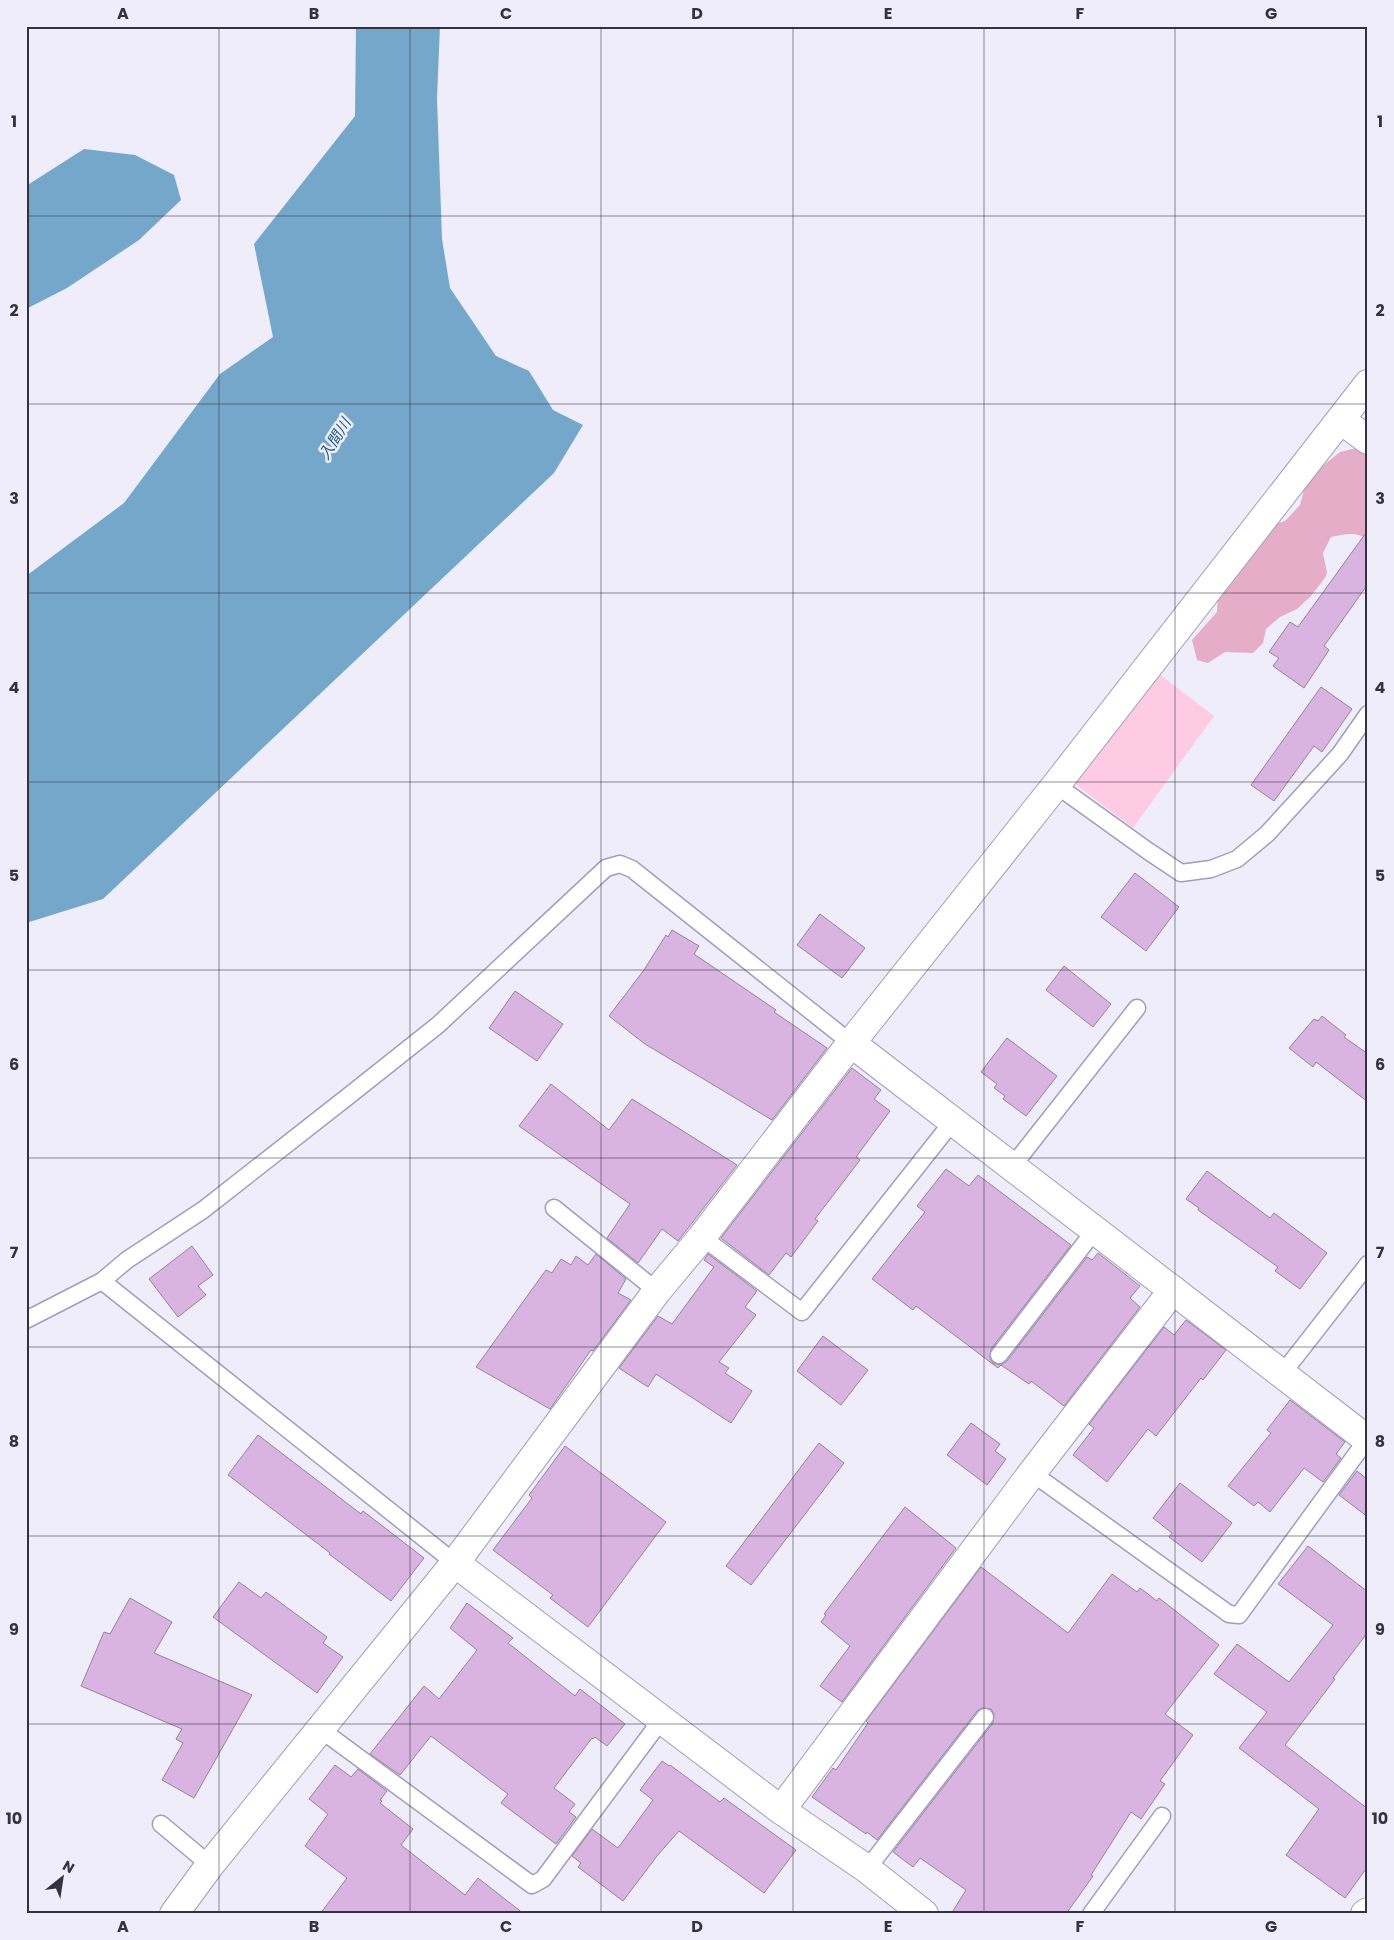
<svg xmlns="http://www.w3.org/2000/svg" width="1394" height="1940" viewBox="0 0 1394 1940" font-family="Poppins,'Noto Sans JP',sans-serif">
	<style>
		.green { fill: #fecbe4 }
		.forest { fill: #e5adc8 }
		.water { fill: #74a7c9 }
		.building { fill: #d9b4e1; stroke: #97829b }
		.lines { fill: none; stroke-linecap: round; stroke-linejoin: round }
		.service-casing { stroke: #a29dbb; stroke-width: 19 }
		.minor-casing { stroke: #a29dbb; stroke-width: 30 }
		.service { stroke: #fff; stroke-width: 16 }
		.minor { stroke: #fff; stroke-width: 28 }
		.grid { fill: none; stroke: #34323f; stroke-width: 1; stroke-opacity: 0.55 }
		.labels { text-anchor: middle; stroke-width: 5; stroke-linejoin: round; paint-order: stroke }
		.water-label { font-size: 15px; font-style: italic; fill: #205b7e; stroke: #efedfa }
		.neatline { fill: none; stroke: #34323f; stroke-width: 2 }
		.grid-label { font-size: 16px; text-anchor: middle; font-weight: bold; fill: #34323f }
	</style>
	<rect width="100%" height="100%" fill="#efedfa"/>
	<path class="green" d="M1159 674 1214 716 1133 828 1074 783Z"/>
	<path class="forest" d="M1356 448 1368 455V540C1357 531 1344 534 1331 537L1323 553 1327 573 1325 578 1310 597 1297 609 1280 617 1266 629 1263 643 1253 653 1225 652 1208 663 1197 660 1192 640 1217 612 1218 596 1270 526 1285 521 1300 505 1304 490 1314 473 1340 452Z"/>
	<g class="water">
		<path d="M356 26H440L437 98 442 239 450 288 496 356 529 371 553 410 583 425 554 473 103 899 26 923V576L124 503 220 374 273 337 254 244 355 116Z"/>
		<path d="M84 149 135 155 174 175 181 200 139 240 67 288 26 309V186Z"/>
	</g>
	<g class="building">
		<path d="M1368 530V584L1324 646 1329 650 1304 688 1273 666 1279 658 1269 652 1290 622 1298 627Z"/>
		<path d="M1321 687 1352 709 1322 752 1314 746 1274 801 1251 785Z"/>
		<path d="M1135 873 1179 907 1146 951 1101 917Z"/>
		<path d="M820 914 865 948 842 978 797 945Z"/>
		<path d="M672 930 699 946 694 954 776 1010 774 1012 827 1048 772 1120 645 1044 609 1016 644 970 666 935 668 937Z"/>
		<path d="M1064 966 1111 1004 1093 1027 1046 990Z"/>
		<path d="M515 991 563 1024 537 1061 489 1028Z"/>
		<path d="M1322 1016 1346 1035 1344 1037 1368 1054V1102L1316 1062 1313 1067 1289 1048 1314 1019 1318 1021Z"/>
		<path d="M1007 1038 1057 1076 1026 1116 1003 1099 1005 1096 994 1088 997 1084 981 1072Z"/>
		<path d="M852 1068 881 1090 874 1099 890 1111 856 1157 860 1160 815 1219 818 1221 791 1257 786 1253 769 1275 721 1238Z"/>
		<path d="M551 1084 609 1130 632 1099 737 1165 678 1241 662 1229 638 1263 607 1238 630 1204 519 1126Z"/>
		<path d="M946 1169 969 1186 978 1175 1071 1245 991 1349 990 1358 993 1363 1001 1365 998 1368 916 1306 913 1310 872 1279 925 1212 917 1206Z"/>
		<path d="M1207 1171 1270 1218 1274 1213 1327 1253 1300 1289 1275 1271 1278 1267 1198 1210 1199 1208 1186 1199Z"/>
		<path d="M192 1246 213 1275 198 1286 206 1295 178 1317 149 1279Z"/>
		<path d="M1098 1253 1140 1286 1130 1298 1140 1307 1064 1406 1031 1381 1029 1384 1001 1365 1007 1361 1087 1257 1092 1260Z"/>
		<path d="M596 1254 626 1279 618 1293 631 1300 593 1351 591 1350 550 1409 476 1367 546 1270 552 1273 561 1259 571 1265 576 1256 588 1265Z"/>
		<path d="M708 1254 757 1291 745 1307 756 1315 719 1362 729 1368 725 1373 752 1391 731 1423 656 1374 648 1387 619 1368 658 1316 672 1324 714 1267 704 1260Z"/>
		<path d="M1186 1320 1226 1350 1203 1380 1201 1378 1156 1436 1148 1429 1107 1482 1073 1455 1094 1428 1089 1424 1164 1327 1174 1335Z"/>
		<path d="M823 1336 868 1370 841 1405 797 1371Z"/>
		<path d="M1290 1400 1345 1442 1336 1454 1341 1458 1323 1482 1304 1468 1270 1512 1258 1502 1254 1506 1228 1486 1271 1433 1267 1430Z"/>
		<path d="M971 1423 1000 1444 995 1451 1006 1459 987 1485 947 1455Z"/>
		<path d="M258 1435 361 1514 363 1511 424 1558 391 1601 329 1554 330 1553 228 1475Z"/>
		<path d="M819 1443 844 1463 751 1585 726 1566Z"/>
		<path d="M565 1446 666 1522 588 1627 550 1598 553 1595 493 1550 532 1498 529 1495Z"/>
		<path d="M1357 1471 1368 1480V1517L1339 1495Z"/>
		<path d="M1180 1483 1232 1523 1202 1562 1169 1537 1172 1533 1153 1518Z"/>
		<path d="M905 1507 956 1548 842 1702 820 1686 850 1646 821 1622 826 1615 824 1614Z"/>
		<path d="M1308 1546 1368 1592V1632L1333 1678 1335 1679 1285 1745 1368 1809V1866L1345 1898 1286 1855 1319 1809 1239 1748 1267 1712 1214 1674 1237 1644 1289 1682 1333 1625 1278 1584Z"/>
		<path d="M981 1567 1068 1633 1112 1574 1137 1592 1140 1588 1157 1601 1159 1598 1219 1645 1165 1714 1193 1735 1160 1781 1165 1784 1141 1819 1131 1812 1091 1875 1093 1876 1066 1914H951L966 1890 920 1858 913 1867 893 1852 993 1723 994 1714 991 1709 982 1708 977 1711 877 1840 867 1832 866 1834 812 1797 833 1768 836 1770 868 1723 866 1721Z"/>
		<path d="M239 1582 261 1598 266 1592 327 1637 323 1643 343 1657 317 1693 213 1617Z"/>
		<path d="M130 1598 172 1622 154 1653 252 1695 194 1798 162 1780 183 1743 176 1739 182 1729 81 1686 104 1632 110 1634Z"/>
		<path d="M467 1603 513 1638 508 1643 575 1696 580 1689 625 1724 607 1746 595 1737 593 1739 592 1738 554 1788 575 1804 569 1812 576 1817 556 1844 501 1803 508 1794 431 1736 400 1775 370 1754 424 1686 439 1699 477 1650 450 1628Z"/>
		<path d="M662 1761 669 1766 670 1765 720 1802 724 1798 796 1850 764 1893 679 1831 657 1856 623 1901 578 1867 581 1863 572 1856 592 1829 618 1848 653 1800 640 1790Z"/>
		<path d="M335 1765 351 1777 358 1769 387 1791 380 1800 382 1801 380 1803 413 1829 401 1845 465 1895 478 1878 524 1914H320L347 1878 305 1846 328 1814 309 1799Z"/>
	</g>
	<g class="lines">
		<defs>
			<g id="service">
				<path d="M1056 785 1148 851 1181 873 1211 869 1237 859 1267 834 1340 754 1368 714"/>
				<path d="M1011 1168 1137 1008"/>
				<path d="M554 1208 657 1291"/>
				<path d="M702 1237 802 1312 953 1121"/>
				<path d="M102 1281 455 1563"/>
				<path d="M26 1320 102 1281 127 1260 203 1210 346 1098 438 1025 606 868 620 864 632 869 851 1043"/>
				<path d="M999 1355 1095 1230"/>
				<path d="M1282 1374 1368 1264"/>
				<path d="M1032 1473 1229 1614 1239 1615 1368 1438"/>
				<path d="M320 1729 532 1885 543 1879 662 1719"/>
				<path d="M161 1824 210 1865"/>
				<path d="M867 1869 985 1717"/>
				<path d="M1091 1914 1162 1816"/>
			</g>
			<g id="minor">
				<path d="M1341 420 1368 440"/>
				<path d="M851 1043 1056 785 1368 384"/>
				<path d="M455 1563 781 1810 867 1869 924 1914"/>
				<path d="M781 1810 1032 1473 1173 1290"/>
				<path d="M174 1914 210 1865 455 1563 657 1291 702 1237 851 1043 1368 1440"/>
				<path d="M1365 1914 1368 1912"/>
			</g>
		</defs>
		<use href="#service" class="service-casing"/>
		<use href="#minor" class="minor-casing"/>
		<use href="#service" class="service"/>
		<use href="#minor" class="minor"/>
	</g>
	<path class="grid" d="M219 26V1914M410 26V1914M601 26V1914M793 26V1914M984 26V1914M1175 26V1914M26 216H1368M26 404H1368M26 593H1368M26 782H1368M26 970H1368M26 1158H1368M26 1347H1368M26 1536H1368M26 1724H1368"/>
	<g class="labels">
		<g class="water-label">
			<text transform="translate(335 439) rotate(-58)" y="5">入間川</text>
		</g>
	</g>
	<rect width="1394" height="1940" fill="none" stroke="#efedfa" stroke-width="55"/>
	<g transform="translate(62 1878) rotate(30)" stroke="#efedfa" stroke-width="4" paint-order="stroke">
	<path d="M0-4L9 19L0 12L-9 19Z" fill="#34323f"/>
	<text y="-8" font-size="14" font-weight="bold" text-anchor="middle" fill="#34323f">N</text>
	</g>
	<rect x="28" y="28" width="1338" height="1884" class="neatline"/>
	<g class="grid-label">
		<text x="123" y="19">A</text>
		<text x="314" y="19">B</text>
		<text x="506" y="19">C</text>
		<text x="697" y="19">D</text>
		<text x="888" y="19">E</text>
		<text x="1080" y="19">F</text>
		<text x="1271" y="19">G</text>
		<text x="14" y="127">1</text>
		<text x="1380" y="127">1</text>
		<text x="14" y="316">2</text>
		<text x="1380" y="316">2</text>
		<text x="14" y="504">3</text>
		<text x="1380" y="504">3</text>
		<text x="14" y="693">4</text>
		<text x="1380" y="693">4</text>
		<text x="14" y="881">5</text>
		<text x="1380" y="881">5</text>
		<text x="14" y="1070">6</text>
		<text x="1380" y="1070">6</text>
		<text x="14" y="1258">7</text>
		<text x="1380" y="1258">7</text>
		<text x="14" y="1447">8</text>
		<text x="1380" y="1447">8</text>
		<text x="14" y="1635">9</text>
		<text x="1380" y="1635">9</text>
		<text x="14" y="1824">10</text>
		<text x="1380" y="1824">10</text>
		<text x="123" y="1932">A</text>
		<text x="314" y="1932">B</text>
		<text x="506" y="1932">C</text>
		<text x="697" y="1932">D</text>
		<text x="888" y="1932">E</text>
		<text x="1080" y="1932">F</text>
		<text x="1271" y="1932">G</text>
	</g>
</svg>
